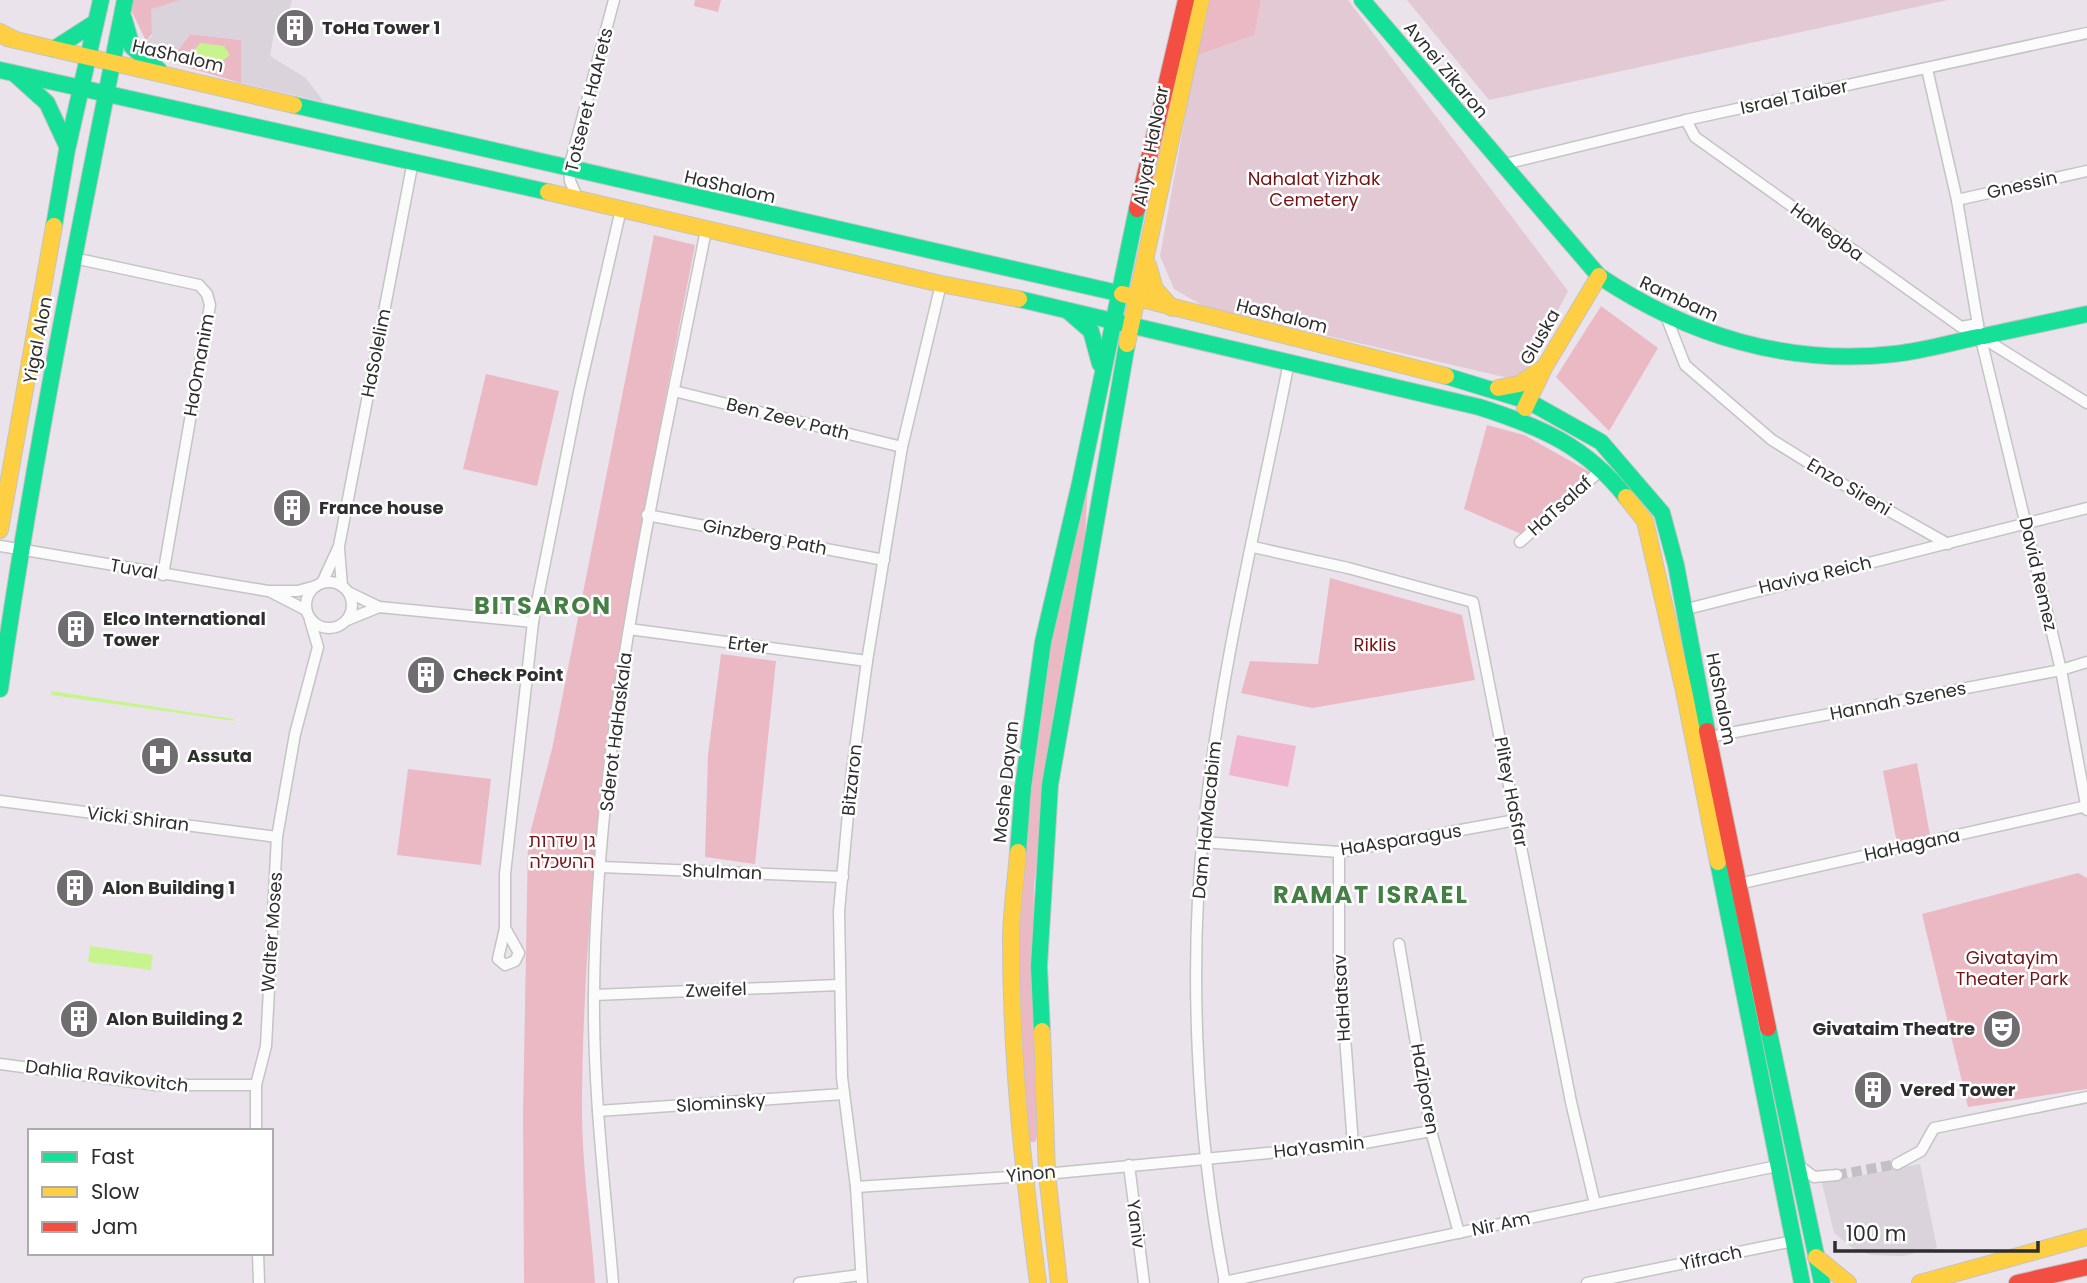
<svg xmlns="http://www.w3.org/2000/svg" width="2087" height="1283" viewBox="0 0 2087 1283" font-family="Poppins,'Noto Sans Hebrew',sans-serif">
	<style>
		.green { fill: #ebb9c4 }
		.cemetery { fill: #e2c9d4 }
		.pitch { fill: #f0b6cf }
		.plaza { fill: #dad3db }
		.water { fill: #c8f490 }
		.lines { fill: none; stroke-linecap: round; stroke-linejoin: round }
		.street-tunnel { stroke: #c4bfc6; stroke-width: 10; stroke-dasharray: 10 5; stroke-linecap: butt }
		.street-casing { stroke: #c4c4c5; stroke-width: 13 }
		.fast-casing { stroke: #c4c4c5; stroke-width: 18 }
		.slow-casing { stroke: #c4c4c5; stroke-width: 18 }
		.jam-casing { stroke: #c4c4c5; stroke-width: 18 }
		.street { stroke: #fcfbfc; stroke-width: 10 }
		.fast { stroke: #16e098; stroke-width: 16 }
		.slow { stroke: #ffcf43; stroke-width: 16 }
		.jam { stroke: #f24e42; stroke-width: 16 }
		.labels { text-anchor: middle; stroke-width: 5; stroke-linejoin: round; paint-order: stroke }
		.poi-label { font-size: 18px; font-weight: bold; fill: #2e2e2e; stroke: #fff; text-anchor: start }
		.street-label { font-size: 18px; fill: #2e2e2e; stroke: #fff }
		.park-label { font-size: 18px; fill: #761315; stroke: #fff }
		.district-label { font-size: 24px; font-weight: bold; letter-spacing: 2px; fill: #457f45; stroke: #fff }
	</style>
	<rect width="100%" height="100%" fill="#eae3ec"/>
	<g class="green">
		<path d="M133 0H180L146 41 131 10Z"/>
		<path d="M695 0H721L718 12 694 6Z"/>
		<path d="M1207 0H1261L1255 35 1196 56Z"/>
		<path d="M190 34 241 40V83L169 62Z"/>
		<path d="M654 235 695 245C639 531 583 816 582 1109 582 1167 591 1225 595 1283H524L523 1115 528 841 552 749Z"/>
		<path d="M1601 306 1658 348 1609 431 1556 377Z"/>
		<path d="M486 374 559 391 537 486 463 469Z"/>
		<path d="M1487 425 1524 435 1590 472 1521 534 1464 509Z"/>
		<path d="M1088 483 1085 538 1052 722 1034 886 1032 983 1039 1131 1035 1142H1029L1025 1132 1018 943 1030 778 1049 644Z"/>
		<path d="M1330 578 1462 615 1475 680 1312 708 1241 693 1250 661 1318 664Z"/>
		<path d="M721 654 776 661 755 864 705 857 708 755Z"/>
		<path d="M1917 763 1931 841 1898 848 1883 771Z"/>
		<path d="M408 769 491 779 481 865 397 855Z"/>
		<path d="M2078 873 2087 878V1089L1968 1107 1922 914Z"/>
	</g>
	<g class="cemetery">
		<path d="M1261 0H1348L1568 291 1521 381 1205 307 1174 289 1160 256 1196 56 1255 35Z"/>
		<path d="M1407 0H1948L1489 100Z"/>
	</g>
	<path class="pitch" d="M1237 735 1296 746 1288 787 1229 775Z"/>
	<g class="plaza">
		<path d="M180 0H292L288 14 274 33 270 56 306 78 324 102 241 83V40L190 34 169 62 158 56 146 41 152 36 151 9Z"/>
		<path d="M1920 1164 1937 1248 1903 1256 1872 1255 1854 1249 1834 1233 1822 1183Z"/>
	</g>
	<g class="water">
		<path d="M200 43 224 46 230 55 221 62 198 58 195 49Z"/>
		<path d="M52 691 234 719V721L51 695Z"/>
		<path d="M90 946 153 955 151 970 88 962Z"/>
	</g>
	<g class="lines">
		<path class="street-tunnel" d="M1837 1175 1897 1164"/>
		<defs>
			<g id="street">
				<path d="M1927 69 1957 200 1979 331"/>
				<path d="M1686 120 1695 137 1961 327 1978 324"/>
				<path d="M1501 165 1686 120 2087 33"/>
				<path d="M578 199 570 181 569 168 614 0"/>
				<path d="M1957 200 2087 171"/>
				<path d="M74 258 199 285 207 294 210 305 163 575"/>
				<path d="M1666 316 1685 365 1772 440 1854 491 1948 544"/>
				<path d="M1983 338 2087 403"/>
				<path d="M1981 339 2061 670 2087 810"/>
				<path d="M674 391 902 447"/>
				<path d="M647 515 884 560"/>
				<path d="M1520 542 1601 470"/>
				<path d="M0 546 268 591H298L316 586"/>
				<path d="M1253 547 1348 568 1473 602 1571 1102 1595 1204"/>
				<path d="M339 549 342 586"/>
				<circle cx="329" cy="605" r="23"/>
				<path d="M322 583 339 546 413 161"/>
				<path d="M271 592 306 610"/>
				<path d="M348 592 379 607 533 622"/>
				<path d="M1683 610 2087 508"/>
				<path d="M347 620 379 607"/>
				<path d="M629 629 867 661"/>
				<path d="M1709 737 2061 670 2087 662"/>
				<path d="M0 801 277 837"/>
				<path d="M1202 842 1339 852 1516 820"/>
				<path d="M1339 852V955L1353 1145"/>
				<path d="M601 867 843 877"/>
				<path d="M1738 884 2087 806"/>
				<path d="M505 928 519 953 515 961 505 965 498 959 505 928V874L533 622 579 392 621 209"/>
				<path d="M1399 944 1431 1131 1459 1233"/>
				<path d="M594 995 839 985"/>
				<path d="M0 1064 156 1085H256"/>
				<path d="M598 1111 843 1094"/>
				<path d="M256 1131V1085L266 1046 277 837 295 734 318 647 310 620"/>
				<path d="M1897 1164 1921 1151 1934 1128 2087 1097"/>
				<path d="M1129 1165 1144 1283"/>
				<path d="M1798 1165 1814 1177 1837 1175"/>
				<path d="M856 1187 1024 1176 1353 1145 1431 1131"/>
				<path d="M258 1253 259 1283"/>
				<path d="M1224 1282 1777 1166"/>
				<path d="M613 1283C605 1187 593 1091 594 995 596 736 656 483 706 230"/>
				<path d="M799 1283 860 1275"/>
				<path d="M862 1283 856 1187 842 1077 839 911 852 771 867 661 902 447 941 284"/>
				<path d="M1225 1283C1197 1142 1188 967 1204 825 1220 671 1259 514 1289 362"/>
				<path d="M1587 1283 1793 1241"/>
			</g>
			<g id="fast">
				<path d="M1362 0 1599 276C1687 335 1787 366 1894 354 1922 351 1950 343 1978 337"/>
				<path d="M124 19 132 47 159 70"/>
				<path d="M54 49 96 22"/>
				<path d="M0 70 548 192"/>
				<path d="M16 75 47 103 67 146"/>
				<path d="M294 105 1122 294"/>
				<path d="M54 226 67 150 101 0"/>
				<path d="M1019 299 1479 407C1539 426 1586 446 1626 497"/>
				<path d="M1068 311 1091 331 1100 364"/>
				<path d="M1984 336 2087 314"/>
				<path d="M1446 376 1528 401 1601 442 1662 513 1676 565 1707 731"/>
				<path d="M0 689C33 458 79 229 125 0"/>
				<path d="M1018 852 1023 787 1043 642 1080 483 1137 209"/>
				<path d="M1718 862 1802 1283"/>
				<path d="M1768 1028 1822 1283"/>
				<path d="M1042 1031 1039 966 1050 785 1127 344"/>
			</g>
			<g id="slow">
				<path d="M0 32 16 40"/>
				<path d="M7 38 294 105"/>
				<path d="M548 192 941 284 1019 299"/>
				<path d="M1148 265 1155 289 1172 308"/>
				<path d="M1122 294 1446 376"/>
				<path d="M1127 344 1201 0"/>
				<path d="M1498 388 1519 384 1543 368"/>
				<path d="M1525 408 1544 368 1599 276"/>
				<path d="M1626 497 1645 521 1684 691 1718 862"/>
				<path d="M0 530 54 226"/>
				<path d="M1018 852C1016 881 1011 912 1011 942 1011 1056 1023 1170 1038 1283"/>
				<path d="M1042 1031 1047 1173 1059 1283"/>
				<path d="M1816 1257 1848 1283"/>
				<path d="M1920 1283 2087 1237"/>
			</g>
			<g id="jam">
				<path d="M1137 209 1186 0"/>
				<path d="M1707 731 1768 1028"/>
				<path d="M2017 1283 2087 1267"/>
			</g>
		</defs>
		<use href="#street" class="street-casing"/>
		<use href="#fast" class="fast-casing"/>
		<use href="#slow" class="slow-casing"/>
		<use href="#jam" class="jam-casing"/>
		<use href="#street" class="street"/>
		<use href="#fast" class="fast"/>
		<use href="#slow" class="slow"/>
		<use href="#jam" class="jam"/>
	</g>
	<defs>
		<symbol id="building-disc" viewBox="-11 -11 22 22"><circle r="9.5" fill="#706d70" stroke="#fff"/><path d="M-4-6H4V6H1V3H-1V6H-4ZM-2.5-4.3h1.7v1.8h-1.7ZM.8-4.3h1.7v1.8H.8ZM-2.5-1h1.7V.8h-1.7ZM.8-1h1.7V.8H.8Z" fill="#fff"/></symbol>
		<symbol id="hospital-disc" viewBox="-11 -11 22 22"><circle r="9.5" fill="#706d70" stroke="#fff"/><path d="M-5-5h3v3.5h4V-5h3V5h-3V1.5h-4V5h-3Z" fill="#fff"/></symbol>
		<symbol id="theatre-disc" viewBox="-11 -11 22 22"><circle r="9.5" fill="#706d70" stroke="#fff"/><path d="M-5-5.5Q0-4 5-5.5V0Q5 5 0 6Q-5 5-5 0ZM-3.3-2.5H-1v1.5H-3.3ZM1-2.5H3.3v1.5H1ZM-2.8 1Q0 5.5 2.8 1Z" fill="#fff"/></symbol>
	</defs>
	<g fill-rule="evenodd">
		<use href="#building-disc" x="273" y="6" width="44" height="44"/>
		<use href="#building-disc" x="270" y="486" width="44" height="44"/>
		<use href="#building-disc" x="54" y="607" width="44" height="44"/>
		<use href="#building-disc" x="404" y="653" width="44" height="44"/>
		<use href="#hospital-disc" x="138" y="734" width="44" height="44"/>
		<use href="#building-disc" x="53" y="866" width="44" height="44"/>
		<use href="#building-disc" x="57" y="997" width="44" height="44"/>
		<use href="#theatre-disc" x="1980" y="1007" width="44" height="44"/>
		<use href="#building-disc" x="1851" y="1068" width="44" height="44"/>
	</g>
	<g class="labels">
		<g class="poi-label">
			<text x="322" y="34">ToHa Tower 1</text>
			<text x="319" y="514">France house</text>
			<text x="103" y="625">Elco International<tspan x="103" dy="21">Tower</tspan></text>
			<text x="453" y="681">Check Point</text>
			<text x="187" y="762">Assuta</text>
			<text x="102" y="894">Alon Building 1</text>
			<text x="106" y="1025">Alon Building 2</text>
			<text x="1975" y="1035" text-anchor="end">Givataim Theatre</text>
			<text x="1900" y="1096">Vered Tower</text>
		</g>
		<g class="street-label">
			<text transform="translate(178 56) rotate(13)" y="6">HaShalom</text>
			<text transform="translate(1446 70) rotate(50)" y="6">Avnei Zikaron</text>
			<text transform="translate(1794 97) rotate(-12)" y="6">Israel Taiber</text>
			<text transform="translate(589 100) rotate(-76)" y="6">Totseret HaArets</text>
			<text transform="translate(1151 146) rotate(-79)" y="6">Aliyat HaNoar</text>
			<text transform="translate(2022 185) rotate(-13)" y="6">Gnessin</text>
			<text transform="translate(730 187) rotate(13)" y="6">HaShalom</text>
			<text transform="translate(1827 232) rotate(36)" y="6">HaNegba</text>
			<text transform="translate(1679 299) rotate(25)" y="6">Rambam</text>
			<text transform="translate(1282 316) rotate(14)" y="6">HaShalom</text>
			<text transform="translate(1540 337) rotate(-60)" y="6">Gluska</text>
			<text transform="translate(38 340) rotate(-79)" y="6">Yigal Alon</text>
			<text transform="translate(376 353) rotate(-79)" y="6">HaSolelim</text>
			<text transform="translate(199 365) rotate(-80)" y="6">HaOmanim</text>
			<text transform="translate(788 419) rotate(14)" y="6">Ben Zeev Path</text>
			<text transform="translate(1849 487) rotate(31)" y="6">Enzo Sireni</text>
			<text transform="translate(1560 506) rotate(-42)" y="6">HaTsalaf</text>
			<text transform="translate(765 537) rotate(11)" y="6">Ginzberg Path</text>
			<text transform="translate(134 569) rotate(10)" y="6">Tuval</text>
			<text transform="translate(2038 574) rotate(77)" y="6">David Remez</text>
			<text transform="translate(1815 575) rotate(-13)" y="6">Haviva Reich</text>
			<text transform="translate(748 645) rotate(8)" y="6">Erter</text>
			<text transform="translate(1721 699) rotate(79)" y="6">HaShalom</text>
			<text transform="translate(1898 701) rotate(-11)" y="6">Hannah Szenes</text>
			<text transform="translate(616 732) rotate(-83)" y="6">Sderot HaHaskala</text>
			<text transform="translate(852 780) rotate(-84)" y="6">Bitzaron</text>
			<text transform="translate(1006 782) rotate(-84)" y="6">Moshe Dayan</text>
			<text transform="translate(1511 792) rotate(79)" y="6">Plitey HaSfar</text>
			<text transform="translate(138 819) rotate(7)" y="6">Vicki Shiran</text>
			<text transform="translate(1207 820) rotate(-84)" y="6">Dam HaMacabim</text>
			<text transform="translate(1401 840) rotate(-9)" y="6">HaAsparagus</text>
			<text transform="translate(1912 845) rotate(-12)" y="6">HaHagana</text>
			<text transform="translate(722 872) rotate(2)" y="6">Shulman</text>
			<text transform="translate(272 932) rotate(-86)" y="6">Walter Moses</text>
			<text transform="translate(716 990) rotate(-2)" y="6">Zweifel</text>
			<text transform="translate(1342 998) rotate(-93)" y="6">HaHatsav</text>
			<text transform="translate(107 1076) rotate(7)" y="6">Dahlia Ravikovitch</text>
			<text transform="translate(1425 1089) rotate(80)" y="6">HaZiporen</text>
			<text transform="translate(721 1103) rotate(-4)" y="6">Slominsky</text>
			<text transform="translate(1319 1147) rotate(-6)" y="6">HaYasmin</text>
			<text transform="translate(1031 1174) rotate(-5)" y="6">Yinon</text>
			<text transform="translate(1136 1224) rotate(83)" y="6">Yaniv</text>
			<text transform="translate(1501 1224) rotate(-12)" y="6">Nir Am</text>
			<text transform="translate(1711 1258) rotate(-12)" y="6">Yifrach</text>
		</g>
		<g class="park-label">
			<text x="1314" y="185">Nahalat Yizhak<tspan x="1314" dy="21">Cemetery</tspan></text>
			<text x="1375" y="651">Riklis</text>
			<text x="562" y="847">גן שדרות<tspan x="562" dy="21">ההשכלה</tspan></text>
			<text x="2012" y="964">Givatayim<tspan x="2012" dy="21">Theater Park</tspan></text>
		</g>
		<g class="district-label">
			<text x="543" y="614">BITSARON</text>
			<text x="1371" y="903">RAMAT ISRAEL</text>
		</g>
	</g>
	<rect x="28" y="1129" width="245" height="126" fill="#ffffff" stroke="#ababab" stroke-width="2"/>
	<rect x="42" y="1152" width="35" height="10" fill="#16e098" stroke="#ababab" stroke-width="2"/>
	<text x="91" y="1164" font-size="21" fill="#2e2e2e">Fast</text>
	<rect x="42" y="1187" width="35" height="10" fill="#ffcf43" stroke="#ababab" stroke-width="2"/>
	<text x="91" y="1199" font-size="21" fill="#2e2e2e">Slow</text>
	<rect x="42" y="1222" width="35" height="10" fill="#f24e42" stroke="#ababab" stroke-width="2"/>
	<text x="91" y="1234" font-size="21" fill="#2e2e2e">Jam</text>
	<path d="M1835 1241v10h203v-10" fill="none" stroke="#2e2e2e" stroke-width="3.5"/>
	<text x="1846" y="1241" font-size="21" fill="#2e2e2e" stroke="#ffffff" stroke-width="5" paint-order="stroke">100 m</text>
</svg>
